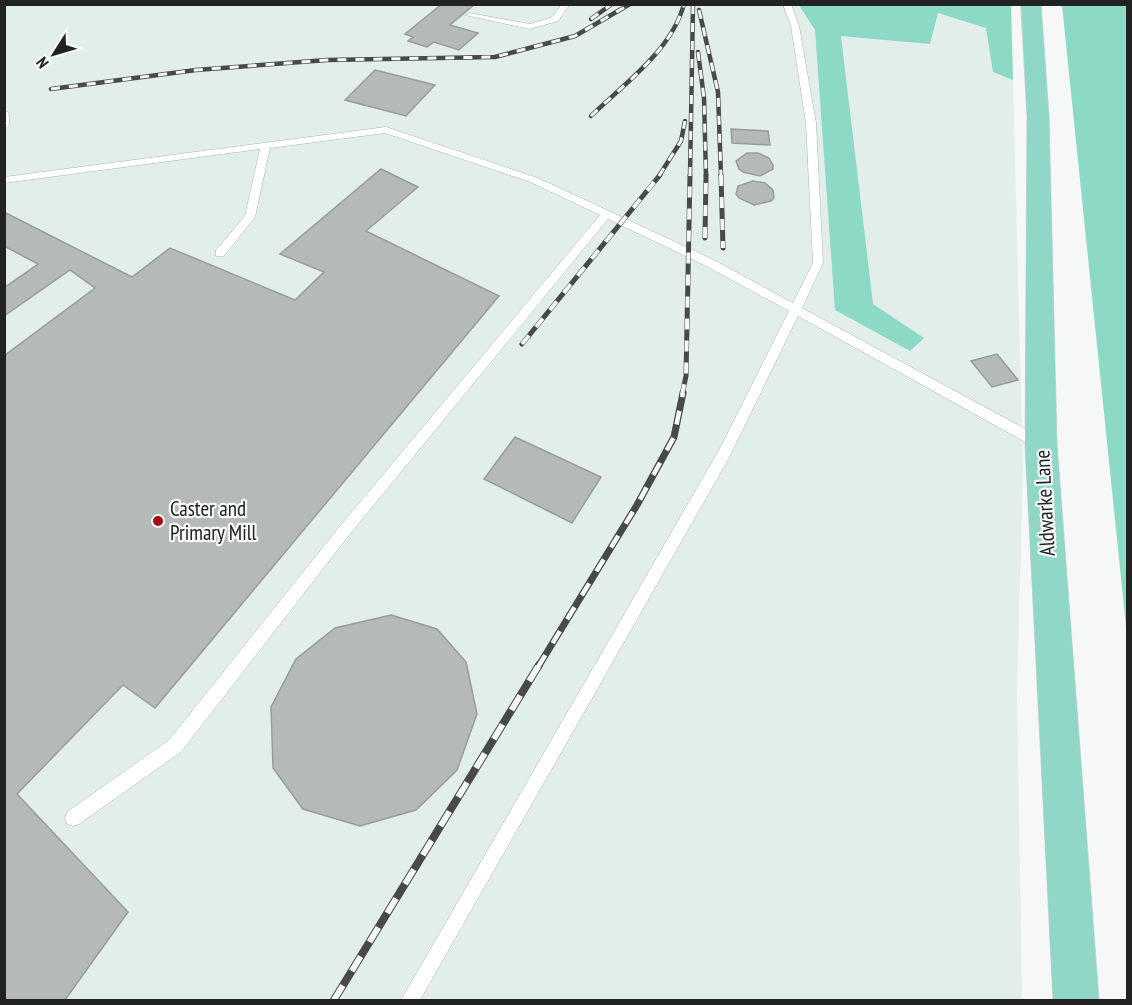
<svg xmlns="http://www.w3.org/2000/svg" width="1132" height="1005" viewBox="0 0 1132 1005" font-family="'PT Sans Narrow',sans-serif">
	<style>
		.built { fill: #e2eeea }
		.green { fill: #8cd9c5 }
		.building { fill: #b5b9b8; stroke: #999c9b; stroke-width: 1.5 }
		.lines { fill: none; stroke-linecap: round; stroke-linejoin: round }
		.service-casing { stroke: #b1b4b3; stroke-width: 1 }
		.primary-casing { stroke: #d3d3d3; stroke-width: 1 }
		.service { fill: #fff; fill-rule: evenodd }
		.primary { fill: #90d7c7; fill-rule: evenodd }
		.rail-far3-casing { stroke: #484949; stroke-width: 4.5 }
		.rail-far2-casing { stroke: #484949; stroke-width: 5 }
		.rail-far1-casing { stroke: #484949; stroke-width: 7 }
		.rail-casing { stroke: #484949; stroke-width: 8 }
		.rail-far3 { stroke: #f5f8f7; stroke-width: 3; stroke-dasharray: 9; stroke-linecap: butt }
		.rail-far2 { stroke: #f5f8f7; stroke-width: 4; stroke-dasharray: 11; stroke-linecap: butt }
		.rail-far1 { stroke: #f5f8f7; stroke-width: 4.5; stroke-dasharray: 14; stroke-linecap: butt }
		.rail { stroke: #f5f8f7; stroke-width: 6; stroke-dasharray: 17; stroke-linecap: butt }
		.poi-dot { fill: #a4091a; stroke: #f5f8f7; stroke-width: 2 }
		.labels { text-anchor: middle; stroke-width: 4.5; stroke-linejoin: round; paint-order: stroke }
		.street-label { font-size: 21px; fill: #212222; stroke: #f5f8f7 }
		.poi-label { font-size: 21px; fill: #212222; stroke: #f5f8f7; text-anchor: start }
	</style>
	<rect width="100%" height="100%" fill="#f5f8f7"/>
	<path class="built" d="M5 5H1011L1023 469 1017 692 1022 1000H5Z"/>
	<g class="green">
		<path d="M799 5H1011L1013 80 993 72 986 28 938 13 930 44 841 36 873 304 924 338 910 351 835 310 815 30Z"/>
		<path d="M1062 5H1127V636Z"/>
	</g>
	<g class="building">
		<path d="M442 4H475L450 25 478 33 459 50 434 42 427 47 408 41 413 37 405 34Z"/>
		<path d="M375 70 435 85 406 116 345 100Z"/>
		<path d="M731 129 768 131 770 145 732 143Z"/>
		<path d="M747 153H758L769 158 773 165V169L760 176 743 172 739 169 736 161Z"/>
		<path d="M381 169 418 187 366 231 499 296 155 708 123 685 17 794 128 912 65 1000H4V356L95 288 70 270 4 316V288L38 264 4 246V212L132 277 170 248 295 300 324 272 280 254Z"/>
		<path d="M753 181 765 183 773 190 774 198 771 201 754 205 739 198 736 194 738 186Z"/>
		<path d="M997 354 1018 380 992 387 971 361Z"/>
		<path d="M515 437 601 477 572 523 484 479Z"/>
		<path d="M391 615 437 629 466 662 477 714 457 770 416 810 360 826 303 809 273 768 271 707 296 659 335 628Z"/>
	</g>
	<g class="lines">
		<defs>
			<g id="service">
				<path d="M562 4H570L558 21 530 29 465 15 469 13 530 24 552 17Z"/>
				<path d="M783 4H791L799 26 816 123 823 263 802 308 1044 439 1045 443 1044 447H1034L798 316 729 458 420 1000H401L719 450 789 311 706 266 608 219 346 539 181 752 79 824 73 826 67 824 65 818 67 812 169 740 336 531 600 215 530 182 385 133 270 148 255 217 224 256H216V250L245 216 260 149 4 183V177L386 127 538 178 714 260 793 303 813 263 806 123 791 26Z"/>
				<path d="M4 110 9 113V126L4 129Z"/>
			</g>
			<path id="primary" d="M1021 4H1041L1049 116 1057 444 1099 1000H1053L1025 444 1027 116Z"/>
		</defs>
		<use href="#service" class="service-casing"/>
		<use href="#primary" class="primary-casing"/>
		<use href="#service" class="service"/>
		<use href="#primary" class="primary"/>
		<defs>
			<g id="rail-far3">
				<path d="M699 10 718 92 721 176"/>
				<path d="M591 19 612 4"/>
				<path d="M698 52 704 98 706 176"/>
				<path d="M51 89 196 70 327 60 495 57 575 36 630 4"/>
				<path d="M591 116C624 84 672 50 684 4"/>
				<path d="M659 176 681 141 685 121"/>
				<path d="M690 176 693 4"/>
			</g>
			<g id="rail-far2">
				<path d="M721 175 723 248"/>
				<path d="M705 238 706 175"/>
				<path d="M522 344 660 175"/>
				<path d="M682 395 686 376 690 175"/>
			</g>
			<path id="rail-far1" d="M538 667 637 505 674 437 683 393"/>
			<path id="rail" d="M334 1000 539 665"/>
		</defs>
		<use href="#rail-far3" class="rail-far3-casing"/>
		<use href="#rail-far2" class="rail-far2-casing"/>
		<use href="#rail-far1" class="rail-far1-casing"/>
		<use href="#rail" class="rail-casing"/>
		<use href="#rail-far3" class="rail-far3"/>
		<use href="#rail-far2" class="rail-far2"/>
		<use href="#rail-far1" class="rail-far1"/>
		<use href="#rail" class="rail"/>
	</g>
	<circle class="poi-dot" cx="158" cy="521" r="6"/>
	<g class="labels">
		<g class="street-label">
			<text transform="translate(1045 503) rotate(-93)" y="7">Aldwarke Lane</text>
		</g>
		<g class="poi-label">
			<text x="170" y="516">Caster and<tspan x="170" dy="24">Primary Mill</tspan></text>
		</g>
	</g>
	<rect width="1132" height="1005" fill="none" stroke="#212222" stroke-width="12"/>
	<g transform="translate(54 54) rotate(233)" stroke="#f5f8f7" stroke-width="4.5" paint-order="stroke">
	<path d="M0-4.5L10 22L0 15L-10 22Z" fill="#212222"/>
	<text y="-9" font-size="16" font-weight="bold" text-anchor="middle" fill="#212222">N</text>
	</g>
</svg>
